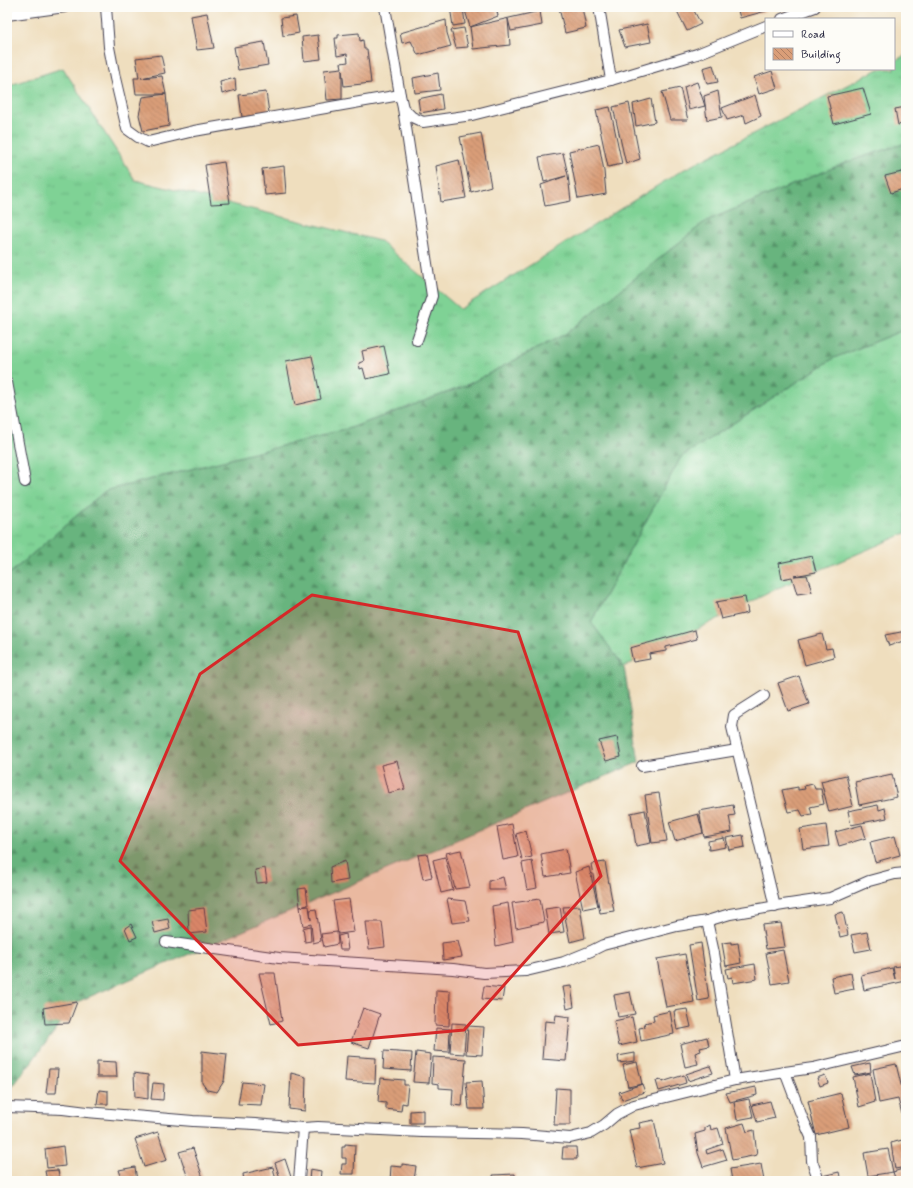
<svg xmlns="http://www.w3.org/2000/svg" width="913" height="1188" viewBox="0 0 913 1188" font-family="Mynerve,sans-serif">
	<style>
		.grass { fill: url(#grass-tufts); stroke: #507a68 }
		.forest { fill: url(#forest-firs); stroke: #446b5c }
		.building { fill: url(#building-back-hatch) }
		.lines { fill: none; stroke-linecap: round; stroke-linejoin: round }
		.street-casing { stroke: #413e4f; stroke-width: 12 }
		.street { stroke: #fff; stroke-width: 10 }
		.marked { fill: #d62828; fill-opacity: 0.2; stroke: #d62828; stroke-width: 3; stroke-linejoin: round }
	</style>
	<defs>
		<pattern id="grass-tufts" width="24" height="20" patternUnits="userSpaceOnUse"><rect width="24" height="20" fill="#7fd295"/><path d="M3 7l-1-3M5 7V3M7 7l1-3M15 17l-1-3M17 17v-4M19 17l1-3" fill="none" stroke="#6db481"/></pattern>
		<pattern id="forest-firs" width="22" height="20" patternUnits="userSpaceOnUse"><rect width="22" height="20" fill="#67b47e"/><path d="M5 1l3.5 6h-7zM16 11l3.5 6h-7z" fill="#549268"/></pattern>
		<pattern id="building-back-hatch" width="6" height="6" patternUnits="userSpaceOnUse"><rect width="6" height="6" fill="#da9e78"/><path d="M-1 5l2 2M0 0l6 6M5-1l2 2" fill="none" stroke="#b08064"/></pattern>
	</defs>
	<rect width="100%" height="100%" fill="#fdfcf7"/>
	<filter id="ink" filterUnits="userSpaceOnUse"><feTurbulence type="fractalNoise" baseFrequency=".025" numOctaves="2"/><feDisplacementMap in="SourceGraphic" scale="8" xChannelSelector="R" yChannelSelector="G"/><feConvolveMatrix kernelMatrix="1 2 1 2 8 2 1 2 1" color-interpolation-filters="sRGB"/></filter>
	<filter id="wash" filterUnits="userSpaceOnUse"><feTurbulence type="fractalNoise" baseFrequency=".012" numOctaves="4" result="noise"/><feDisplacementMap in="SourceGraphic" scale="16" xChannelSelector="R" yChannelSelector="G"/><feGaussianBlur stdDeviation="0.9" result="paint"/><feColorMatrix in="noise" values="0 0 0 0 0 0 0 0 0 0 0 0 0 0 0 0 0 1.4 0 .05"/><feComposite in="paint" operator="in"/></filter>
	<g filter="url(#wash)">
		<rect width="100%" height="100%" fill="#efdebe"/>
		<g class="grass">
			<path d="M906 55V143L847 162 706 221 567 333 465 386 348 429 105 491 7 576V86L63 68 135 180 380 241 460 309 681 171 878 69H894V61Z"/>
			<path d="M906 329V533L778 588 624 667 591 622 681 457 834 358Z"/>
		</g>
		<path class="forest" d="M906 143V329L834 358 681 457 591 622 624 667 639 762 77 1002 7 1094V576L105 491 348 429 465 386 567 333 706 221 847 162Z"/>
		<g id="blocks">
			<g class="building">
				<path d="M450 7H463L465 24 453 26Z"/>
				<path d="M464 7H496L498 16 470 27Z"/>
				<path d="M567 7H582L586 28 565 33 559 8Z"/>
				<path d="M675 7H692L701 24 687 31Z"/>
				<path d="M737 7H765L766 11 740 18Z"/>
				<path d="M540 11 542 25 511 31 508 19 510 45 473 49 470 27Z"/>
				<path d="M207 13 214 48 197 50 191 16Z"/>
				<path d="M296 16 299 33 283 36 281 18Z"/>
				<path d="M446 20 447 33 451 46 418 55 411 41 402 43 400 33Z"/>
				<path d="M647 24 651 42 625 47 619 30Z"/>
				<path d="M464 28 468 47 456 48 451 30Z"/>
				<path d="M359 33 360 41 363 40 364 49H367L371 83 344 86 342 70V99L327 100 324 70 342 68 341 63 348 62 347 54 337 56 335 38H338V35Z"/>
				<path d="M318 35 321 59 304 61 302 37Z"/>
				<path d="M264 42 268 65 238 70 234 47Z"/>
				<path d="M161 55 165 73 141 78 162 76 166 94H136L134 78H139L136 58Z"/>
				<path d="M713 65 718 82 707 84 703 68Z"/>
				<path d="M772 71 777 88 759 94 754 77Z"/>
				<path d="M438 73 440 90 415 93 413 78Z"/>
				<path d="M235 78 236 90 222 94 220 82Z"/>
				<path d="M697 82 705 106 689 110 684 87Z"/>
				<path d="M680 88 688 120H670L662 92Z"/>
				<path d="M863 88 871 114 834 124 827 96Z"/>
				<path d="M718 91 722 117 707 120 704 96Z"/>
				<path d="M266 92 269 113 242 117 239 95Z"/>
				<path d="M166 94 169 126 143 131 139 115 143 97Z"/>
				<path d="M441 94 443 109 420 113 418 99Z"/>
				<path d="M755 95 761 116 746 123 744 115 727 120 722 108Z"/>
				<path d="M651 99 655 122 636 126 633 104Z"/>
				<path d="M629 103 640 159 626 164 613 107Z"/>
				<path d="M610 107 622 164 608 167 596 110Z"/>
				<path d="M906 107V123L898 125 895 109Z"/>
				<path d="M481 133 491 186 471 192 460 137Z"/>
				<path d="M599 144 604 171 606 194 578 199 569 151Z"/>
				<path d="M563 153 568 175 571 201 545 206 541 185 566 176 544 182 539 157Z"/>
				<path d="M459 160 466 198 441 202 436 166Z"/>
				<path d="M224 162 230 203 211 204 205 165Z"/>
				<path d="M284 166 286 193 265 195 262 169Z"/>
				<path d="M906 171V188L891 193 885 176Z"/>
				<path d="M384 346 390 374 366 379 363 368 360 369 359 363 364 361 362 351Z"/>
				<path d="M312 356 321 399 295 405 286 361Z"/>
				<path d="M812 556 816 572 794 576 807 575 812 592 797 594 792 577 782 579 779 563Z"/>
				<path d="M745 597 748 613 721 619 716 602Z"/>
				<path d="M695 630 697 639 666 647V651L649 654 650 659 633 662 630 648Z"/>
				<path d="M906 631V640L889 646 885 635Z"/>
				<path d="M822 634 826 649 832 648 834 657 805 665 798 640Z"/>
				<path d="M799 676 809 704 788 711 778 683Z"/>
				<path d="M617 737 621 757 606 761 599 741Z"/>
				<path d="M397 761 405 789 388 793 381 765Z"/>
				<path d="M892 774 897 797 859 805 855 782Z"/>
				<path d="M846 775 853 806 829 812 821 781Z"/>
				<path d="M813 784 815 789H821L824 804 810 807 812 814 803 816 800 810 788 812 782 790 798 787V790L805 789 804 786Z"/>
				<path d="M659 793 667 841 652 843 645 795Z"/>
				<path d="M733 805 735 815 729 816 732 832 704 837 699 811Z"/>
				<path d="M878 805 879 810 885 808 887 818 851 825 848 811Z"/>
				<path d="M645 810 651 843 636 846 631 813Z"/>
				<path d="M698 814 703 833 675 841 669 822Z"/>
				<path d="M512 824 518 857 503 860 497 827Z"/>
				<path d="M826 825 829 846 803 849 800 829Z"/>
				<path d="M862 825 866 838 839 846 835 832Z"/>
				<path d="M526 831 532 857 522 859 516 834Z"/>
				<path d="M743 835 745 847 729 850 726 838Z"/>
				<path d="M895 836 900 855 875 862 870 842Z"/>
				<path d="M724 838 726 847 709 850 708 841Z"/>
				<path d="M566 849 570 873 545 877 541 854Z"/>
				<path d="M461 850 470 887 455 889 446 853Z"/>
				<path d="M427 854 432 877 423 879 418 855Z"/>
				<path d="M445 857 453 890 441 893 433 860Z"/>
				<path d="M345 861 348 880 331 883 330 867Z"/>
				<path d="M532 861 537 888 527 890 522 863Z"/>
				<path d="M605 862 614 911 600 913 591 864Z"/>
				<path d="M589 867 598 906 583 909 575 872Z"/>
				<path d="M265 868 267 882 257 883 255 870Z"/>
				<path d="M503 877 506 890H489V881Z"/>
				<path d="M306 888 308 905 300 907 298 889Z"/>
				<path d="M349 899 354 932 338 934 333 901Z"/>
				<path d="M447 899 465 901 470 921 452 923Z"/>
				<path d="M540 899 544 922 516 928 512 903Z"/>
				<path d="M508 903 513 942 496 946 492 906Z"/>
				<path d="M309 906 311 920 310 910 316 909 321 941 313 943 311 924 303 926 300 907Z"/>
				<path d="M580 906 585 938 570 942 563 907Z"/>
				<path d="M560 907 564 932 549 934 545 909Z"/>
				<path d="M204 908 207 932 189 934 188 910Z"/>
				<path d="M843 912 848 935 840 937 835 914Z"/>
				<path d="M168 919 170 929 155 933 152 922Z"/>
				<path d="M366 922H382L385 947 369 949Z"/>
				<path d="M781 923 785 947 766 949 762 925Z"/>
				<path d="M131 924 137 937 130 940 125 928Z"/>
				<path d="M310 926 311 941 305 942 303 928Z"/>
				<path d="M337 932 338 944 324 947 321 934Z"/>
				<path d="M867 932 871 949 855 952 851 935Z"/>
				<path d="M346 934 348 950H340L338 936Z"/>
				<path d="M458 941 462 957 443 960 442 943Z"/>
				<path d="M731 942V944L738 943 741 963 726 966 722 943Z"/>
				<path d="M701 943 709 999 698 1001 689 945Z"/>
				<path d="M783 950 789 981 772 984 766 953Z"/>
				<path d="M685 954 694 1002 666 1007 657 959Z"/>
				<path d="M755 964 757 979 733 983 732 977 728 978 726 969Z"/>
				<path d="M906 965V981L864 990 861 975 892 968 895 979 893 967Z"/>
				<path d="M259 973H275L282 1021 271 1024Z"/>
				<path d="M851 973 854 989 834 993 831 977Z"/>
				<path d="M484 986 504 988 502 1001 482 999Z"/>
				<path d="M571 986 574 1007 567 1009 563 987Z"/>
				<path d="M436 990 450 991 449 1026 435 1025Z"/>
				<path d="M630 992 635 1014 618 1017 614 995Z"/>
				<path d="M77 1002 69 1023 45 1024 43 1008Z"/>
				<path d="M363 1008 380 1014 369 1048 351 1042Z"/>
				<path d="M687 1009 691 1027 677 1030 674 1011Z"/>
				<path d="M670 1011 674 1034 641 1041 639 1028 645 1027 644 1023 654 1021 653 1015Z"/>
				<path d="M556 1015 570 1017 566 1061 542 1059 545 1021 555 1022Z"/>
				<path d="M632 1017 637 1042 619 1046 614 1021Z"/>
				<path d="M452 1023 466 1024 464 1054 450 1053Z"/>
				<path d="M468 1026 484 1027 482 1055 466 1054Z"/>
				<path d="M436 1028 450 1029 449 1052 434 1051Z"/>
				<path d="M707 1037 709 1046 700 1048 701 1051 695 1053 698 1064 685 1067 680 1044Z"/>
				<path d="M202 1051 227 1054 224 1081 217 1092 207 1090 202 1083Z"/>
				<path d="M384 1051 412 1053 411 1071 383 1069Z"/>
				<path d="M416 1052 431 1054 429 1083 413 1082Z"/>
				<path d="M635 1053V1061L619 1063 618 1056Z"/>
				<path d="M347 1056 376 1058 375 1083 345 1081Z"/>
				<path d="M433 1057 466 1059 462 1106 452 1105 453 1089 439 1088V1084L432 1083Z"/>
				<path d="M97 1061 116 1062 117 1077H97Z"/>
				<path d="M637 1062 642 1084 628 1087 623 1065Z"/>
				<path d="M870 1063 871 1072 855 1075 852 1067Z"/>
				<path d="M896 1064 904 1097H906V1129L898 1099 879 1103 873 1069Z"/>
				<path d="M710 1066 713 1073 688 1081 686 1074Z"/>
				<path d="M49 1069H58L56 1093H46Z"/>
				<path d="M134 1073 148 1075V1099L135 1097Z"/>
				<path d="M291 1073 306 1077 305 1111 289 1109Z"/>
				<path d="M870 1073 875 1102 859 1107 853 1077Z"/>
				<path d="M684 1075 686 1083 659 1091 656 1081 661 1080 662 1082Z"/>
				<path d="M825 1075 828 1083 820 1086 817 1078Z"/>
				<path d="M380 1078 404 1080V1085H408L406 1104 402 1103 401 1111 386 1109V1103L378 1102Z"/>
				<path d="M482 1081 484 1109H469L466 1082Z"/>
				<path d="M242 1082 264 1084 261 1105 238 1104Z"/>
				<path d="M153 1083 164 1084 163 1100 151 1099Z"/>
				<path d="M642 1084 645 1092 622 1100 619 1092Z"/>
				<path d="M756 1087 757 1095 730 1102 726 1093Z"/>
				<path d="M556 1088 570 1089V1125H554Z"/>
				<path d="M99 1090 108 1091V1104H97Z"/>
				<path d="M841 1093 849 1127 816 1135 808 1101Z"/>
				<path d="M749 1099 753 1117 737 1120 734 1102Z"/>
				<path d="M770 1101 775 1118 757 1122 752 1105Z"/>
				<path d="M423 1110V1123H410V1111Z"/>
				<path d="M654 1120 663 1163 637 1168 629 1130 640 1128 639 1123Z"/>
				<path d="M744 1123 747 1132 754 1130 757 1155 732 1160 726 1128Z"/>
				<path d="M710 1125 711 1130 718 1128 723 1144 706 1150 707 1154 723 1149 727 1160 703 1167 698 1153 695 1134 705 1131V1128Z"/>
				<path d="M158 1132 167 1160 144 1167 135 1139Z"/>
				<path d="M906 1139V1167L895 1169 891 1143Z"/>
				<path d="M345 1144 355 1145 354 1174H341L342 1164H346V1158H342V1147H345Z"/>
				<path d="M63 1146 65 1166 47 1168 45 1149Z"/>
				<path d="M563 1147H576L577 1159H562Z"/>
				<path d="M193 1148 204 1181H189L179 1152Z"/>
				<path d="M888 1149 893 1172 868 1176 864 1153Z"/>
				<path d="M285 1159 292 1180 290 1181H281L275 1163Z"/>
				<path d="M402 1164 416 1166 414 1181H390L391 1166 402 1167Z"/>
				<path d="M761 1164 764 1181H732L730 1169Z"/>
				<path d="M135 1167 137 1181H123L119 1170Z"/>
				<path d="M273 1167 276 1181H244L243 1174Z"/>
				<path d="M906 1168V1181H896L893 1172Z"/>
				<path d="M310 1169 321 1171 320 1181H309Z"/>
				<path d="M58 1170 60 1181H47L45 1171Z"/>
				<path d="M839 1172 841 1181H823L822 1176Z"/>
				<path d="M515 1174V1181H494L493 1175Z"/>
			</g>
		</g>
	</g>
	<g filter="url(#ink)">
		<use href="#blocks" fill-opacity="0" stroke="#413e4f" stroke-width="1"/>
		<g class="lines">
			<defs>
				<g id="street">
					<path d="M106 7 109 47 115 78 127 129 138 137 148 142 194 131 400 95"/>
					<path d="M385 7 400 95 403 108 412 117 423 122 472 115 611 80 697 54 766 26"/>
					<path d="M599 7 611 80"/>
					<path d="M7 15 65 7"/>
					<path d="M782 19 815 7"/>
					<path d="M403 108 432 296 417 340"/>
					<path d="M7 382 25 482"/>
					<path d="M764 696 734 715 732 727 775 907"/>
					<path d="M642 766 737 750"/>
					<path d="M166 942 279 958 453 969 484 973 526 971 564 962 591 951 603 945 677 926 707 921 730 914 783 905 830 898 869 881 895 874 906 873"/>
					<path d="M785 1072 813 1068 906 1046"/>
					<path d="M735 1080 785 1072 802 1117 811 1137 812 1161 819 1181"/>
					<path d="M7 1107 63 1109 87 1112 193 1121 255 1124 303 1128 318 1127 422 1132 522 1134 570 1138 591 1133 604 1125 617 1114 634 1105 735 1080 714 953 707 921"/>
					<path d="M299 1181 303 1128"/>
				</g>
			</defs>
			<use href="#street" class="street-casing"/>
			<use href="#street" class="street"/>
		</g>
	</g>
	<path class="marked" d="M312 595 518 632 601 876 464 1030 298 1045 120 861 200 674Z"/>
	<rect width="913" height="1188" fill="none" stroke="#fdfcf7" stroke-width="24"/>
	<rect x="765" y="18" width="130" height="52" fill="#fdfcf7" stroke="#a5a5ac"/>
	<rect x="773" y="31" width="20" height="6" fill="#ffffff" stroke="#a5a5ac"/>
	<text x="801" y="38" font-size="12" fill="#22223b">Road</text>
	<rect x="773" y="48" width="20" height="12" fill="url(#building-back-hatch)" stroke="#a5a5ac"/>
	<text x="801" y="58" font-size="12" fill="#22223b">Building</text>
</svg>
